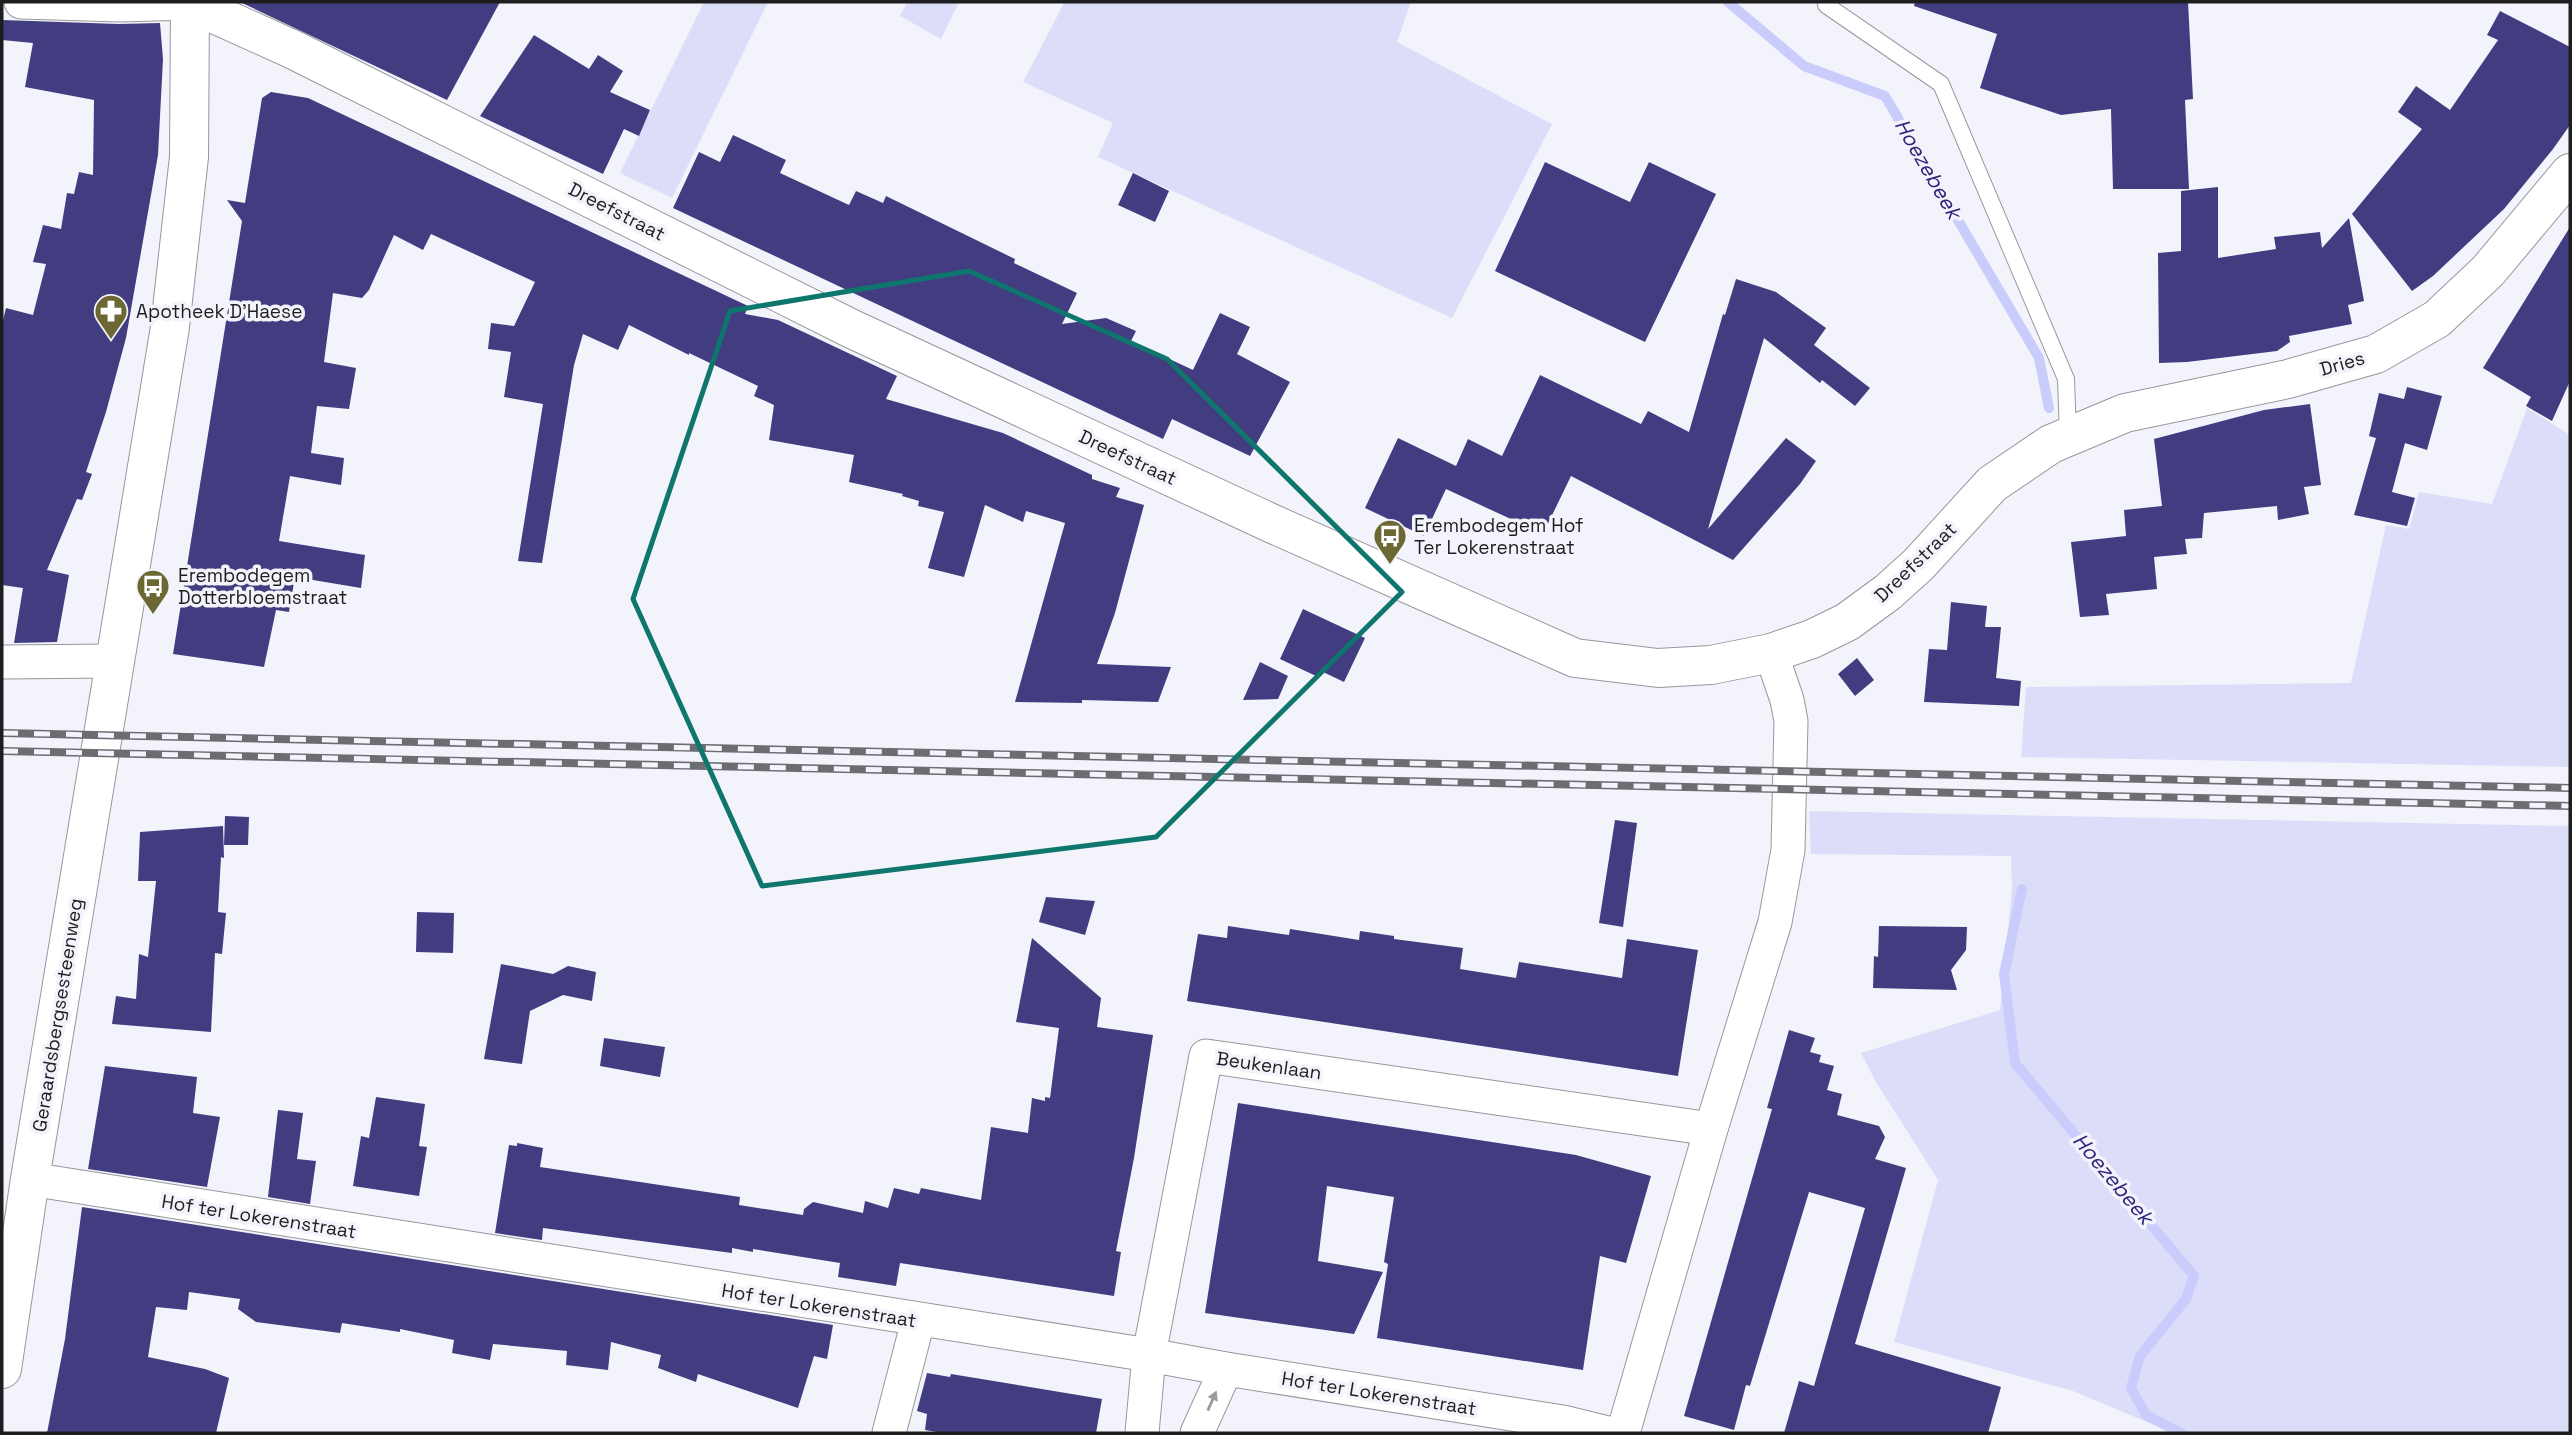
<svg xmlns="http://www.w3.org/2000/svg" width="2572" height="1435" viewBox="0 0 2572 1435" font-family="'Space Grotesk',sans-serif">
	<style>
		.green { fill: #dcddf8 }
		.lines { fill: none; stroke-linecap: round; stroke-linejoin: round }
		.stream { stroke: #caccfb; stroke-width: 10 }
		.building { fill: #423d81 }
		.lane-casing { stroke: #97979d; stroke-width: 18 }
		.street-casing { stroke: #97979d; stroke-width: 35 }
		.secondary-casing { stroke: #97979d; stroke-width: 40 }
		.lane { stroke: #fff; stroke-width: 16 }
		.street { stroke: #fff; stroke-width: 33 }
		.secondary { stroke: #fff; stroke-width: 38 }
		.rail-casing { stroke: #6c6d71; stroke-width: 8 }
		.rail { stroke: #f3f4fb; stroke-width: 5; stroke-dasharray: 16; stroke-linecap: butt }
		.oneway { fill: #9a9a9b }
		.marked { fill: none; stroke: #0f766e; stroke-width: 5; stroke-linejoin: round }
		.labels { text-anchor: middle; stroke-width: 7; stroke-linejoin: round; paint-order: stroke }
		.street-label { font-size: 19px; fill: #1e1e21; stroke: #f3f4fb }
		.poi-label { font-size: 19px; fill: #1e1e21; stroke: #f3f4fb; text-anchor: start }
		.water-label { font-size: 21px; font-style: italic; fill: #32237a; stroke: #f3f4fb }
	</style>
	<rect width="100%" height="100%" fill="#f3f4fb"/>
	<g class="green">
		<path d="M704 2H768L672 198 620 173Z"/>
		<path d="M907 2H959L941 39 900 16Z"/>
		<path d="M1062 2H1411L1397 42 1552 124 1452 318 1098 157 1113 123 1023 82 1064 3Z"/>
		<path d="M2527 408 2570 435V767L2021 757 2026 687 2351 683 2386 525 2409 529 2419 492 2492 504Z"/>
		<path d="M1809 811 2570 826V1433H2173L2073 1391 1894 1342 1938 1180 1876 1082 1861 1053 2000 1010 2012 889 2011 856 1811 854Z"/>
	</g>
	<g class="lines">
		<g class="stream">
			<path d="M1728 2 1804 66 1885 96 2039 358 2049 408"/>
			<path d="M2022 889 2004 974 2015 1063 2194 1276 2186 1299 2140 1356 2131 1388 2146 1415 2181 1433"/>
		</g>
	</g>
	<g class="building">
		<path d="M240 2H500L447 100Z"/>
		<path d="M1915 2H2188L2193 99 2185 100 2189 189H2113L2111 109 2061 115 1980 88 1997 34 1914 6Z"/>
		<path d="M2500 11 2570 47V125L2553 149 2504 209 2433 276 2412 291 2352 214 2422 129 2398 112 2416 86 2450 110 2498 40 2487 35Z"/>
		<path d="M2 20 119 24 160 23 163 59 158 155 126 338 106 412 86 472 92 474 82 500 77 499 47 570 69 575 57 642 14 643 23 588 2 585V324L6 308 33 315 46 264 33 262 43 225 61 229 67 193 74 194 79 172 93 175 94 100 25 87 33 43 2 40Z"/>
		<path d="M534 35 589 69 598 55 623 71 610 92 650 110 639 136 624 129 603 174 480 116Z"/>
		<path d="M271 92 308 98 748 306 745 314 778 320 897 376 886 399 1003 433 1092 475V479L1120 488 1116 497 1144 505 1115 613 1097 664 1171 667 1158 702 1082 700V703L1015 702 1065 523 1026 511 1023 522 985 505 964 577 928 568 944 512 918 506 919 501 902 496 903 494 849 482 854 455 769 440 774 405 754 396 758 386 689 353V355L629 325 618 350 583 334 574 365 542 563 518 561 543 404 504 397 511 352 488 349 491 323 514 326 535 282 431 234 423 250 394 235 369 290 362 298 333 293 324 362 356 368 349 409 317 406 311 453 344 458 341 485 290 476 279 541 365 555 361 588 295 577 289 612 276 610 264 667 173 654 242 221 227 200 245 203 262 98Z"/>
		<path d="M733 135 786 160 780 173 849 205 856 191 883 203 886 196 1015 259 1014 263 1077 293 1062 324 1106 318 1136 331 1131 341 1193 370 1220 313 1250 327 1237 354 1290 382 1250 456 1172 419 1163 439 673 208 699 152 720 162Z"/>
		<path d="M1545 162 1630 202 1649 162 1716 194 1645 342 1495 271Z"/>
		<path d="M1133 173 1169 191 1155 222 1118 205Z"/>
		<path d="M2218 187V258L2276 249 2274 237 2320 232 2322 248 2349 218 2364 301 2348 305 2352 324 2289 336 2290 342 2277 351 2187 362 2159 363 2158 253 2181 251V191Z"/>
		<path d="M2570 227V381L2552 421 2526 406 2531 397 2483 368Z"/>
		<path d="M1736 279 1776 292 1826 328 1814 345 1870 388 1855 406 1822 380 1820 383 1764 338 1708 529 1786 438 1816 461 1800 484 1733 560 1571 476 1543 534 1446 489 1424 536 1365 508 1398 438 1456 466 1468 439 1502 456 1540 375 1641 424 1648 411 1689 432 1723 314 1725 315Z"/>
		<path d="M2407 387 2442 396 2427 450 2405 443 2392 492 2415 498 2407 526 2354 515 2376 438 2369 436 2379 393 2404 399Z"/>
		<path d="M2310 404 2321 485 2304 487 2309 514 2278 520 2277 506 2204 513 2202 538 2185 539 2187 554 2154 557 2157 589 2106 594 2109 615 2080 617 2071 542 2126 536 2124 510 2162 506 2154 439 2264 410Z"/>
		<path d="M1951 602 1987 606 1985 627H2001L1996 678 2021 681 2019 706 1924 702 1929 649 1947 650Z"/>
		<path d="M1303 609 1365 638 1344 682 1321 671 1318 677 1280 659Z"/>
		<path d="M1857 658 1874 680 1855 696 1838 674Z"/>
		<path d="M1260 662 1288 676 1278 699 1243 700Z"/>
		<path d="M225 816 249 817 248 845H224Z"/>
		<path d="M1615 820 1637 823 1623 927 1599 923Z"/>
		<path d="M223 826 224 858 221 857 218 912 226 913 222 954 215 953 211 1032 112 1024 116 996 136 999 139 954 148 957 156 881H138L140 832Z"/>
		<path d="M1046 897 1095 901 1085 935 1039 922Z"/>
		<path d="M417 912 454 913 453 953 416 952Z"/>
		<path d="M1228 926 1289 935 1290 929 1359 940 1360 931 1394 936V939L1463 948 1460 969 1516 978 1519 962 1622 978 1627 939 1698 950 1678 1076 1187 1001 1198 934 1227 938Z"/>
		<path d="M1879 926 1967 927 1966 950 1951 970 1957 990 1873 988 1874 956 1878 957Z"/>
		<path d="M1032 938 1101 998 1097 1027 1153 1035 1134 1158 1116 1251 1121 1252 1114 1296 900 1263 896 1286 838 1277 840 1263 753 1249V1252L732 1248V1253L543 1228 542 1240 495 1233 509 1145 517 1146V1143L543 1148 540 1167 740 1197 739 1205 803 1215 804 1209 813 1202 863 1213 865 1201 888 1208 894 1188 919 1194 921 1188 981 1200 991 1127 1028 1133 1032 1098 1045 1101V1097L1050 1098 1059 1028 1016 1022Z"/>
		<path d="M501 964 553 974 568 966 596 972 592 1001 563 995 530 1011 522 1064 484 1059Z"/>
		<path d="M1789 1030 1815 1038 1810 1052 1821 1055 1819 1062 1834 1066 1827 1090 1842 1094 1837 1115 1879 1126 1885 1137 1875 1159 1906 1168 1855 1344 2001 1387 1988 1433H1784L1799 1381 1814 1386 1865 1208 1809 1192 1750 1386 1746 1385 1734 1430 1684 1416 1772 1109 1767 1108Z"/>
		<path d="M604 1038 665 1047 660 1077 600 1066Z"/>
		<path d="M105 1066 197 1077 193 1113 220 1117 207 1187 88 1169Z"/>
		<path d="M376 1097 425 1104 419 1146 427 1147 419 1196 353 1186 361 1136 369 1138Z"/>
		<path d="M1238 1103 1576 1155 1651 1176 1626 1263 1600 1256 1583 1370 1377 1338 1388 1264 1384 1262 1394 1197 1327 1186 1318 1261 1383 1272 1354 1334 1205 1313Z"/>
		<path d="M278 1110 303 1113 297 1159 316 1161 310 1204 268 1197Z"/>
		<path d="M82 1207 833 1325 827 1359 814 1356 798 1408 698 1374 696 1382 658 1368 661 1355 611 1342 608 1370 566 1365 567 1351 493 1344 490 1360 452 1353 454 1340 400 1329V1332L342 1323 340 1333 256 1322 238 1309 240 1299 189 1292 187 1310 156 1307 148 1357 205 1369 229 1378 216 1433H47L65 1339Z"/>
		<path d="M927 1373 950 1377 951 1374 1102 1399 1096 1433H943L925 1430 927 1414 917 1411Z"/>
	</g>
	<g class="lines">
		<defs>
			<path id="lane" d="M1826 5 1941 84 2066 379 2068 436"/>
			<g id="street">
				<path d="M21 2 120 5 190 3"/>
				<path d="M2 662 114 661"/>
				<path d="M30 1179 1149 1355 1226 1369 1563 1422 1608 1433"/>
				<path d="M889 1433 918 1321"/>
				<path d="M1142 1433 1149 1355 1206 1056 1711 1129"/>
				<path d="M1197 1433 1226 1369"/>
				<path d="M1623 1433 1711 1129 1775 922 1788 850 1791 721 1787 700 1771 653"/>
			</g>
			<g id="secondary">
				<path d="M190 3 294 50 852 329 1273 524 1575 658 1658 668 1711 665 1771 653 1812 639 1847 622 1888 592 1919 564 1992 484 2051 444 2125 413 2288 379 2376 354 2437 319 2488 271 2570 173"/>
				<path d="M2 1369 30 1179 170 327 189 157 190 2"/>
			</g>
		</defs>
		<use href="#lane" class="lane-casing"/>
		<use href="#street" class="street-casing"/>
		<use href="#secondary" class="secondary-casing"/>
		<use href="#lane" class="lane"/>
		<use href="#street" class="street"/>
		<use href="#secondary" class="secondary"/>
		<defs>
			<g id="rail">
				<path d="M2 733 2570 788"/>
				<path d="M2 751 2570 806"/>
			</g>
		</defs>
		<use href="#rail" class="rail-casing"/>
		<use href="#rail" class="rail"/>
	</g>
	<defs><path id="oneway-solid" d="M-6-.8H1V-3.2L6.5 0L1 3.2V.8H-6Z" transform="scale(1.75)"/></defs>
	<use class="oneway" href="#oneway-solid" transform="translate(1212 1401) rotate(-66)"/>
	<path class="marked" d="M969 271 1167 359 1402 592 1156 837 762 886 633 599 730 311Z"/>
	<defs>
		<symbol id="pharmacy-pin" viewBox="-11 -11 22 30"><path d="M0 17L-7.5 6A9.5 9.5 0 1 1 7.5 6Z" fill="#6c6733" stroke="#f3f4fb"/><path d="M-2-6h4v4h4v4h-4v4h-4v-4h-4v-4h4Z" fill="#fff"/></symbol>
		<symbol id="bus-pin" viewBox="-11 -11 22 30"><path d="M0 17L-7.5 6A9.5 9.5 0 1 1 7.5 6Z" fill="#6c6733" stroke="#f3f4fb"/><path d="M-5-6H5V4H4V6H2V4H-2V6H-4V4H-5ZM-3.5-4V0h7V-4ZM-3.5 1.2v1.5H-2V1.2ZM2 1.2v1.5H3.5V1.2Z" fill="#fff"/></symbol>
	</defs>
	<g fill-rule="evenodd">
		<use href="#pharmacy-pin" x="92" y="292" width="38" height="52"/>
		<use href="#bus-pin" x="1371" y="517" width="38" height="52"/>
		<use href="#bus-pin" x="134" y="567" width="38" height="52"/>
	</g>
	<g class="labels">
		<g class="street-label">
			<text transform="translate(617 211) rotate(27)" y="7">Dreefstraat</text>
			<text transform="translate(2342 363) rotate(-16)" y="7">Dries</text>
			<text transform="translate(1128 457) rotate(25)" y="7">Dreefstraat</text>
			<text transform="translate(1915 562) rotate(-44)" y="7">Dreefstraat</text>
			<text transform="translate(57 1015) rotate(-81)" y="7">Geraardsbergsesteenweg</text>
			<text transform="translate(1269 1065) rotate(8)" y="7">Beukenlaan</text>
			<text transform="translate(259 1216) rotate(9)" y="7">Hof ter Lokerenstraat</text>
			<text transform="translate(819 1305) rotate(9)" y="7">Hof ter Lokerenstraat</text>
			<text transform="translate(1379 1393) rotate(9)" y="7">Hof ter Lokerenstraat</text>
		</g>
		<g class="poi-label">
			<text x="136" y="318">Apotheek D'Haese</text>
			<text x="1414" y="532">Erembodegem Hof<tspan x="1414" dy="22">Ter Lokerenstraat</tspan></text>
			<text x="178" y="582">Erembodegem<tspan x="178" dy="22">Dotterbloemstraat</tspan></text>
		</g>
		<g class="water-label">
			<text transform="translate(1928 169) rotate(60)" y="7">Hoezebeek</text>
			<text transform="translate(2113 1179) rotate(50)" y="7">Hoezebeek</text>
		</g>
	</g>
	<rect width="2572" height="1435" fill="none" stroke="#1e1e21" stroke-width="7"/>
</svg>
